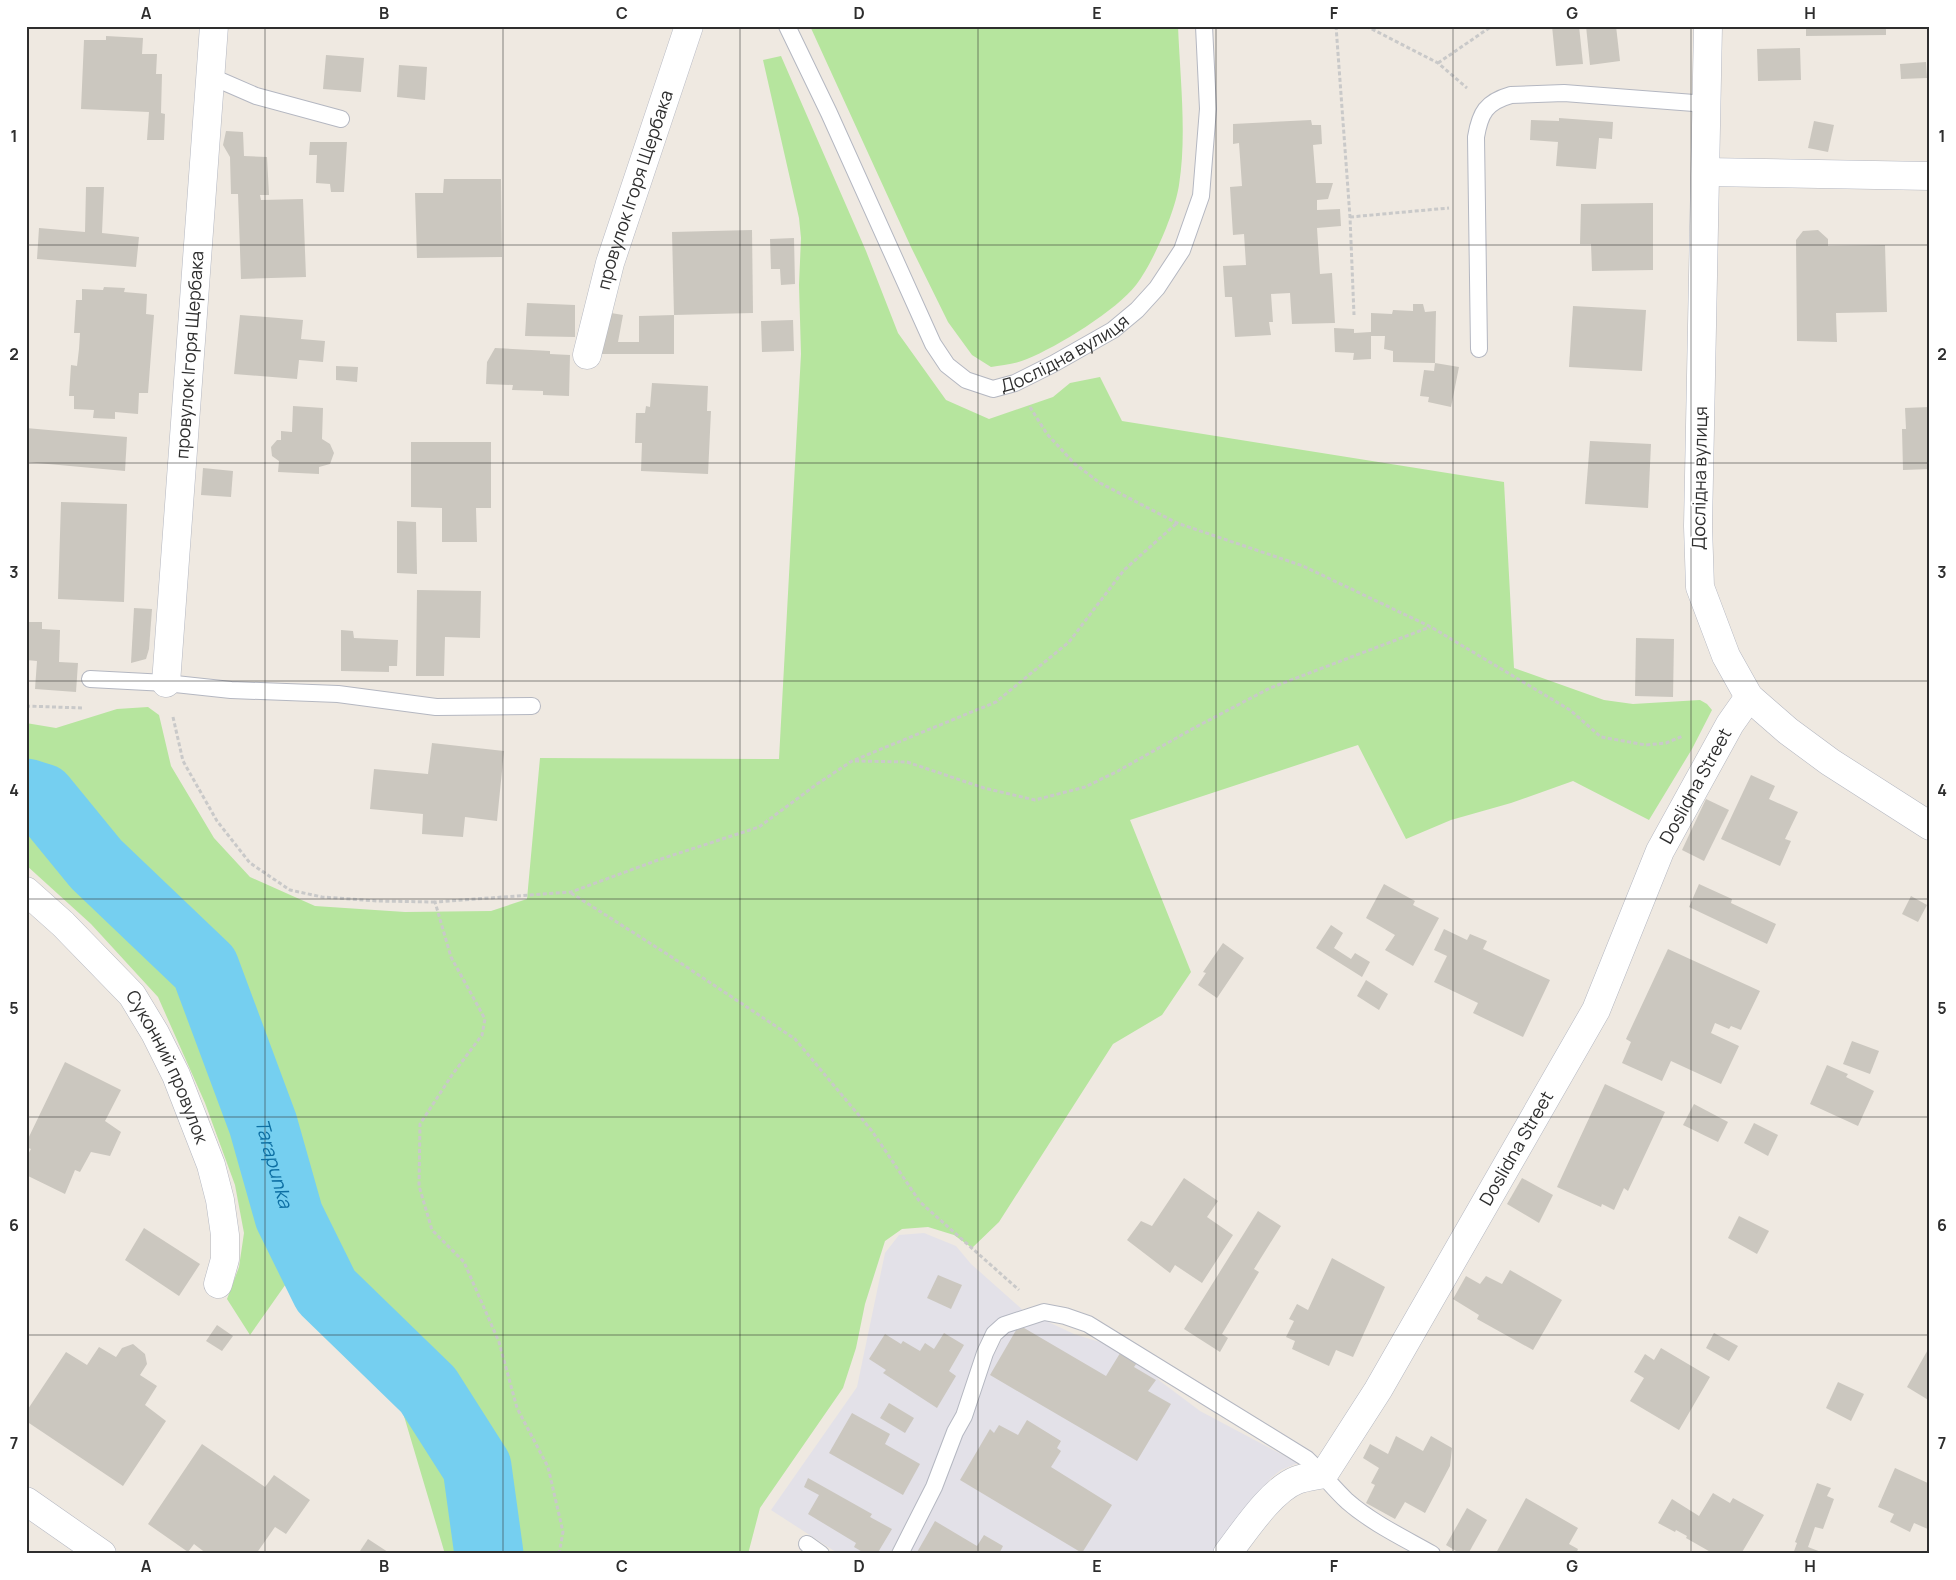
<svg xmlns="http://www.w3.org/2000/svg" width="1956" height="1580" viewBox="0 0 1956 1580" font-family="Manrope,sans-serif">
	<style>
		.industrial { fill: #e3e1e8 }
		.green { fill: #b6e59e }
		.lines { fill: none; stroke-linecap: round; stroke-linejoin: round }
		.river { stroke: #75cff0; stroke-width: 69 }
		.building { fill: #cbc7bf }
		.lane-casing { stroke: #b4b7c1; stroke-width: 18 }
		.street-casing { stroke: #b4b7c1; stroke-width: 29 }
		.path { stroke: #c9c9c9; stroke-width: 3; stroke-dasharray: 4 2.5; stroke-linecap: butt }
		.lane { stroke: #fff; stroke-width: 16 }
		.street { stroke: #fff; stroke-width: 28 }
		.grid { fill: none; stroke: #2e2e2e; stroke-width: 1; stroke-opacity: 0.55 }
		.labels { text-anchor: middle; stroke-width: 4; stroke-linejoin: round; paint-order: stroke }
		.street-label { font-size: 18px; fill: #2e2e2e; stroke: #fff }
		.water-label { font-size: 19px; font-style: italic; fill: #0d6fa3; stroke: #fff }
		.neatline { fill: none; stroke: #2e2e2e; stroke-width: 2 }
		.grid-label { font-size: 16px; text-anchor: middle; font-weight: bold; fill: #2e2e2e }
	</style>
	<rect width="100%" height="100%" fill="#efe9e1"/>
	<g class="industrial">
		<path d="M924 1233 956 1246 971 1264 1024 1311 991 1327 983 1336 979 1345 960 1408 933 1475 890 1554H839L771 1510 857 1387 885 1253 899 1235Z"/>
		<path d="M1042 1319 1074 1334 1116 1347 1144 1363 1160 1381 1200 1411 1298 1463 1281 1470 1271 1478 1211 1554H909L986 1367 1008 1329Z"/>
	</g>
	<g class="green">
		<path d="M810 26H1178C1180 77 1187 135 1179 185 1175 212 1153 263 1136 285 1117 310 1057 347 1027 359 1016 364 1002 365 991 367L972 355 948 322 911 247Z"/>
		<path d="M781 56 866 251 898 333 946 400 989 419 1053 397 1070 383 1100 377 1122 421 1504 482 1514 668 1604 700 1633 704 1700 700 1707 704 1712 710 1692 749 1649 820 1573 781 1511 803 1451 820 1406 839 1358 745 1130 820 1191 972 1162 1015 1113 1044 999 1222 972 1248 954 1235 928 1227 902 1229 885 1241 865 1304 856 1348 843 1388 760 1508 748 1554H445L401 1406 295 1271 250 1335 227 1299 239 1267 244 1233 235 1185 205 1103 158 997 91 924 26 865V723L56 728 117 709 148 707 159 715 171 766 214 838 250 877 315 906 405 912 491 911 527 899 540 758 779 759 801 354 799 285 801 238 799 218 763 60Z"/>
	</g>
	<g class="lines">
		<path class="river" id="s1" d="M26 793 42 798 96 864 205 968 263 1124 289 1216 326 1291 428 1390 477 1467 489 1554"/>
	</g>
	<g class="building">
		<path d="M1552 26H1579L1583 64 1556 66Z"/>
		<path d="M1586 26H1616L1620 61 1590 65Z"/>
		<path d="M1806 26H1886V35L1806 36Z"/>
		<path d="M106 36 143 38 142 54H157L156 74H162L161 113 165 114 164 140H147L149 112 81 109 84 40H106Z"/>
		<path d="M1800 48 1801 80 1758 81 1757 49Z"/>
		<path d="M326 55 364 58 361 92 323 89Z"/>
		<path d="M1926 62 1927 78 1901 79 1900 64Z"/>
		<path d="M399 65 427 67 425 100 397 97Z"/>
		<path d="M1559 118 1613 122 1612 139 1599 138 1596 169 1556 166 1558 142 1530 140 1531 120 1559 121Z"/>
		<path d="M1311 120 1312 125H1321L1322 144 1313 145 1316 183H1333L1328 199 1317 200V210L1340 209 1341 226 1317 228 1320 274 1332 273 1335 323 1292 324 1290 293 1271 294 1273 322H1269L1271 335 1235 337 1232 297H1225L1223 266 1246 265 1244 234 1233 235 1230 187 1242 186 1239 143 1233 144V124Z"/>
		<path d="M1814 121 1834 125 1828 152 1808 148Z"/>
		<path d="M226 131 243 132 244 156 267 157 269 195H260L261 200 303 199 306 277 241 279 238 194H231L230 157 223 145Z"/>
		<path d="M310 142H347L344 192H331L330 184 316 183 317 155H309Z"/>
		<path d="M444 179H501L502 257 417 258 415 193H443Z"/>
		<path d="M86 187H104L102 233 139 237 136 267 37 259 39 228 85 232Z"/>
		<path d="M1653 203V270L1592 271 1591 244H1580L1581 204Z"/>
		<path d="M752 230 753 313 674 315 672 232Z"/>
		<path d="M1818 230 1828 239V246L1885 245 1887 312 1836 313 1837 342 1797 341 1796 240 1803 231Z"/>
		<path d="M794 238 795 284 781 285 780 269H771L770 239Z"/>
		<path d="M104 287 125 288 124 292 147 294 146 314 154 315 148 393H139L138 414 115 412V419L93 418 94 410 74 409V396H69L71 365 77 366 79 349 80 333H74L76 300H82V289L103 290Z"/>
		<path d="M527 303 575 305V337L525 336Z"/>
		<path d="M1413 304H1423L1425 312 1436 311 1435 363 1393 362V351L1384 349 1385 336H1371V359L1353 360 1354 353 1335 352 1334 328 1354 329V333L1371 332V313L1392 314 1393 310 1413 311Z"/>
		<path d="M1573 306 1646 310 1642 371 1569 367Z"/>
		<path d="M611 313 623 315 618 342H639V316L674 315V354H601Z"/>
		<path d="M240 315 303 320 301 339 325 341 323 362 299 360 297 379 234 374Z"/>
		<path d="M793 320 794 351 762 352 761 321Z"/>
		<path d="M495 348 550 351V354L570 355 569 396 543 395V391L512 390 513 385 486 384 487 362Z"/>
		<path d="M1435 363 1459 367 1451 407 1428 402 1429 397 1420 396 1424 370 1434 371Z"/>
		<path d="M336 366 358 367 357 382 336 380Z"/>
		<path d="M652 383 708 386 707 411H711L708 474 641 471 642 443H635L636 413H645L646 406 650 407Z"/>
		<path d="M293 406 323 408 322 439 330 444 334 453 330 464 319 467V474L278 472 279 461 272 456 271 447 277 440H281V431L292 432Z"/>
		<path d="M1930 407V469L1903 470 1902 429H1906L1905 408Z"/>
		<path d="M26 428 127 437 125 471 26 462Z"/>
		<path d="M1590 441 1651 444 1648 508 1585 504Z"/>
		<path d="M411 442H491V508H476L477 542H442V508L411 507Z"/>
		<path d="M203 468 233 471 231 497 201 495Z"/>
		<path d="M61 502 127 504 124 602 58 599Z"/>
		<path d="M397 521 416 522 417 574 397 573Z"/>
		<path d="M417 590 481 591 480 638 445 637 444 676H416Z"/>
		<path d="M134 608 152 609 149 649 146 659 131 663Z"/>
		<path d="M26 622H42V629L60 630 59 662 78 663 76 692 35 689 37 661 26 660Z"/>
		<path d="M341 630 353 631 354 638 398 640 397 666H389V672L341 671Z"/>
		<path d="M1636 638 1674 639 1673 697 1635 696Z"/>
		<path d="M432 743 504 751 497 821 465 817 463 837 422 834 423 814 370 809 374 769 428 774Z"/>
		<path d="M1751 775 1775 786 1769 799 1798 812 1785 839 1791 841 1780 866 1721 839Z"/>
		<path d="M1706 799 1729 810 1704 861 1682 850Z"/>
		<path d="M1384 884 1415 901 1413 905 1439 918 1413 966 1385 950 1395 935 1366 918Z"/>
		<path d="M1699 884 1732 899 1731 903 1776 924 1767 944 1689 907Z"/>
		<path d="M1911 896 1927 905 1918 922 1902 914Z"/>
		<path d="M1331 925 1343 933 1334 948 1351 959 1355 953 1370 962 1362 977 1316 948Z"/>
		<path d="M1444 929 1467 940 1470 934 1487 941 1483 949 1550 980 1523 1037 1473 1013 1478 1003 1434 982 1447 956 1434 950Z"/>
		<path d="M1223 943 1244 958 1217 998 1198 985 1206 973 1203 972Z"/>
		<path d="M1668 949 1760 991 1741 1030 1731 1026 1729 1029 1715 1023 1711 1033 1739 1046 1721 1084 1671 1061 1662 1081 1622 1063 1631 1042 1626 1039Z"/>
		<path d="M1366 980 1388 994 1379 1010 1357 996Z"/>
		<path d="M1852 1041 1879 1051 1870 1074 1843 1064Z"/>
		<path d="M65 1062 121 1090 105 1121 121 1132 110 1156 91 1152 80 1172 75 1170 65 1194 26 1175V1158L31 1149 26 1147V1143Z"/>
		<path d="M1827 1065 1848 1074 1846 1077 1874 1091 1858 1126 1810 1104Z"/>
		<path d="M1605 1084 1665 1112 1628 1191 1624 1188 1614 1210 1602 1204 1601 1207 1557 1187Z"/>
		<path d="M1694 1104 1728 1122 1718 1142 1683 1125Z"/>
		<path d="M1754 1123 1778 1135 1768 1156 1744 1143Z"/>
		<path d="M1184 1178 1218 1201 1207 1217 1233 1235 1202 1283 1175 1265 1170 1273 1127 1240 1141 1221 1152 1226Z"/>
		<path d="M1522 1178 1553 1195 1539 1223 1507 1204Z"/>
		<path d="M1258 1211 1281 1226 1254 1269 1259 1272 1222 1334 1228 1338 1220 1352 1184 1329Z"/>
		<path d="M1739 1216 1769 1231 1757 1254 1728 1238Z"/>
		<path d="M144 1228 200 1264 179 1296 125 1260Z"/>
		<path d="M1332 1258 1385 1287 1353 1357 1336 1350 1329 1366 1292 1349 1295 1341 1286 1337 1294 1321 1289 1319 1297 1304 1308 1310Z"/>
		<path d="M1510 1270 1562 1300 1533 1350 1477 1319 1479 1315 1453 1299 1466 1276 1480 1284 1486 1276 1502 1284Z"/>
		<path d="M938 1275 962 1285 951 1309 927 1298Z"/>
		<path d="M217 1325 233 1336 222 1351 206 1341Z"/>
		<path d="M1019 1325 1106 1376 1122 1350 1139 1360 1134 1367 1156 1380 1148 1391 1171 1404 1137 1461 990 1375Z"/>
		<path d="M944 1333 964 1345 949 1371 956 1376 937 1408 883 1373 886 1370 869 1359 885 1334 901 1344 903 1341 920 1351 925 1343 934 1349Z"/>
		<path d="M1714 1333 1738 1346 1729 1361 1706 1348Z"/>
		<path d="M133 1344 145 1354 147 1364 140 1375 157 1386 145 1405 166 1421 123 1486 26 1421V1412L66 1352 87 1365 99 1347 116 1357 122 1348Z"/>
		<path d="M1930 1346V1401L1907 1387Z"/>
		<path d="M1661 1348 1710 1377 1679 1430 1630 1401 1644 1378 1634 1372 1645 1354 1654 1360Z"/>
		<path d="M1838 1382 1864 1394 1851 1421 1826 1408Z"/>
		<path d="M889 1403 914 1418 905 1433 880 1418Z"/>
		<path d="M852 1413 890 1434 885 1444 920 1464 903 1495 829 1453Z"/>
		<path d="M1027 1420 1061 1441 1057 1448 1061 1451 1051 1467 1112 1505 1082 1553 960 1480 990 1429 994 1433 999 1425 1018 1435Z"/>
		<path d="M1396 1436 1423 1451 1431 1436 1452 1448 1450 1466 1425 1513 1405 1502 1395 1519 1366 1503 1375 1485 1371 1483 1379 1468 1363 1458 1370 1444 1388 1454Z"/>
		<path d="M202 1444 265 1487 274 1475 310 1500 286 1534 275 1527 256 1554H207L194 1544 188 1552 148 1524Z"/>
		<path d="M1895 1468 1930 1484V1530L1914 1523 1910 1532 1890 1522 1894 1514 1878 1507Z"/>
		<path d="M808 1478 872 1514 870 1517 892 1529 877 1554H866L854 1547 856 1543 808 1514 819 1495 804 1487Z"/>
		<path d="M1817 1483 1831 1488 1827 1496 1834 1499 1823 1529 1815 1527 1808 1547 1821 1552V1554H1793L1797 1543 1795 1542Z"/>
		<path d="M1713 1493 1730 1503 1733 1498 1764 1515 1741 1554H1714L1686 1538 1687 1536 1676 1530 1675 1532 1658 1523 1672 1499 1699 1516Z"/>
		<path d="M1526 1498 1578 1528 1569 1544 1578 1549 1576 1554 1496 1553Z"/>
		<path d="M1467 1508 1487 1520 1468 1554H1461L1446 1545Z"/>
		<path d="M935 1521 977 1546 984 1535 1003 1546 999 1554H916Z"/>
		<path d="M368 1539 391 1554H358Z"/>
	</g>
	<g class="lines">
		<defs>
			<g id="lane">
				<path id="s2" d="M787 26 829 113 933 344 947 365 966 380 993 389 1015 383 1053 364 1113 330 1137 310 1157 288 1182 250 1201 196 1208 109 1204 26"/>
				<path d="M210 76 256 96 341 119"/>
				<path d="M1479 349 1476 137C1480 113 1486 102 1511 95L1564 93 1707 104"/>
				<path d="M90 679 166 683 231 690 338 694 436 707 532 706"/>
				<path d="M807 1544 821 1554"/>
				<path d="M900 1554 934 1487 955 1432 964 1416 985 1353 994 1334 1004 1325 1044 1312 1065 1316 1088 1324 1307 1459C1322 1473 1333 1488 1347 1501 1372 1523 1404 1538 1432 1554"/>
			</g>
			<g id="street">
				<path d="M1708 26 1698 526 1700 587 1726 656 1749 697 1788 731 1830 762 1930 826"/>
				<path d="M1706 172 1930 176"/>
				<path id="s3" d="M587 355 610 263 689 26"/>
				<path id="s4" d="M166 683 214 26"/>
				<path id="s5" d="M26 891 63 924 132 995 155 1033 176 1075 211 1165 220 1200 225 1235V1259L218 1284"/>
				<path d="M26 1501 102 1554"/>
				<path id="s6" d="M1227 1554C1244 1532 1271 1490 1297 1480 1305 1477 1315 1476 1324 1474L1378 1390 1596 1010 1660 851 1730 724 1749 697"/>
			</g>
		</defs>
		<use href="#lane" class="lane-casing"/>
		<use href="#street" class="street-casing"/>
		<g class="path">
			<path d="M1336 26 1350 217 1354 315"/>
			<path d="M1366 26 1438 63 1467 88"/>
			<path d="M1438 63 1492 26"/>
			<path d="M1350 217 1449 208"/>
			<path d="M1030 407 1047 434 1075 464 1100 483 1177 523 1303 566 1431 627 1570 710 1601 737 1646 745 1666 743 1683 736"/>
			<path d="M26 706 82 708"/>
			<path d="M173 717 183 761 217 821 250 863 290 890 322 897 378 901 435 902"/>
			<path d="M855 761 907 762 984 788 1035 800 1085 787 1118 771 1194 728 1270 688 1430 627"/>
			<path d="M571 893 667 954 795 1039 872 1131 920 1202 1019 1290"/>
			<path d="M559 1554 563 1532 548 1467 517 1408 499 1342 464 1262 432 1230 419 1186 420 1124 452 1075 482 1035 485 1019 451 957 435 902 571 892 658 860 759 827 817 784 852 761 996 702 1069 642 1124 570 1177 523"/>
		</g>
		<use href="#lane" class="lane"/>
		<use href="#street" class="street"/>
	</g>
	<path class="grid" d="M265 26V1554M503 26V1554M740 26V1554M978 26V1554M1216 26V1554M1453 26V1554M1691 26V1554M26 245H1930M26 463H1930M26 681H1930M26 899H1930M26 1117H1930M26 1335H1930"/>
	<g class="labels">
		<g class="street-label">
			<text dy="6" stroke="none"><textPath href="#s3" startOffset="172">провулок Ігоря Щербака</textPath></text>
			<text dy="6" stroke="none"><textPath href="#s2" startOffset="508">Дослідна вулиця</textPath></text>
			<text dy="6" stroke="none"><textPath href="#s4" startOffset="329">провулок Ігоря Щербака</textPath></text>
			<text transform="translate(1700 478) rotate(-89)" y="6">Дослідна вулиця</text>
			<text dy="6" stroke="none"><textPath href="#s6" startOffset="914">Doslidna Street</textPath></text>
			<text dy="6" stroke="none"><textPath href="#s5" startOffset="229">Суконний провулок</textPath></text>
			<text dy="6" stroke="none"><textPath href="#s6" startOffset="509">Doslidna Street</textPath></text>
		</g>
		<g class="water-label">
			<text dy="7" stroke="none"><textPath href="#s1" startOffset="460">Tarapunka</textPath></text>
		</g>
	</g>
	<rect width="1956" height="1580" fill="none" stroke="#ffffff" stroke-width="55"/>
	<rect x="28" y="28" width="1900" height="1524" class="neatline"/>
	<g class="grid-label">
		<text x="146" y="19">A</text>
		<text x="384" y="19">B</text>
		<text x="622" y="19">C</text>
		<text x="859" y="19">D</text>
		<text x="1097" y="19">E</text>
		<text x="1334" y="19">F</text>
		<text x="1572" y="19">G</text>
		<text x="1810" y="19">H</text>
		<text x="14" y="142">1</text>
		<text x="1942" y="142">1</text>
		<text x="14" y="360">2</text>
		<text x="1942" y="360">2</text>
		<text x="14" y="578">3</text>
		<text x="1942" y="578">3</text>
		<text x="14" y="796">4</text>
		<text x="1942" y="796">4</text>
		<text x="14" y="1014">5</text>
		<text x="1942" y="1014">5</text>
		<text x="14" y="1231">6</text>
		<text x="1942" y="1231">6</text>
		<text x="14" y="1449">7</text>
		<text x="1942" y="1449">7</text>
		<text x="146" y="1572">A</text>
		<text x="384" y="1572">B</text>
		<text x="622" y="1572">C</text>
		<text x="859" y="1572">D</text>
		<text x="1097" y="1572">E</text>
		<text x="1334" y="1572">F</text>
		<text x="1572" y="1572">G</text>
		<text x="1810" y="1572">H</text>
	</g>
</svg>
